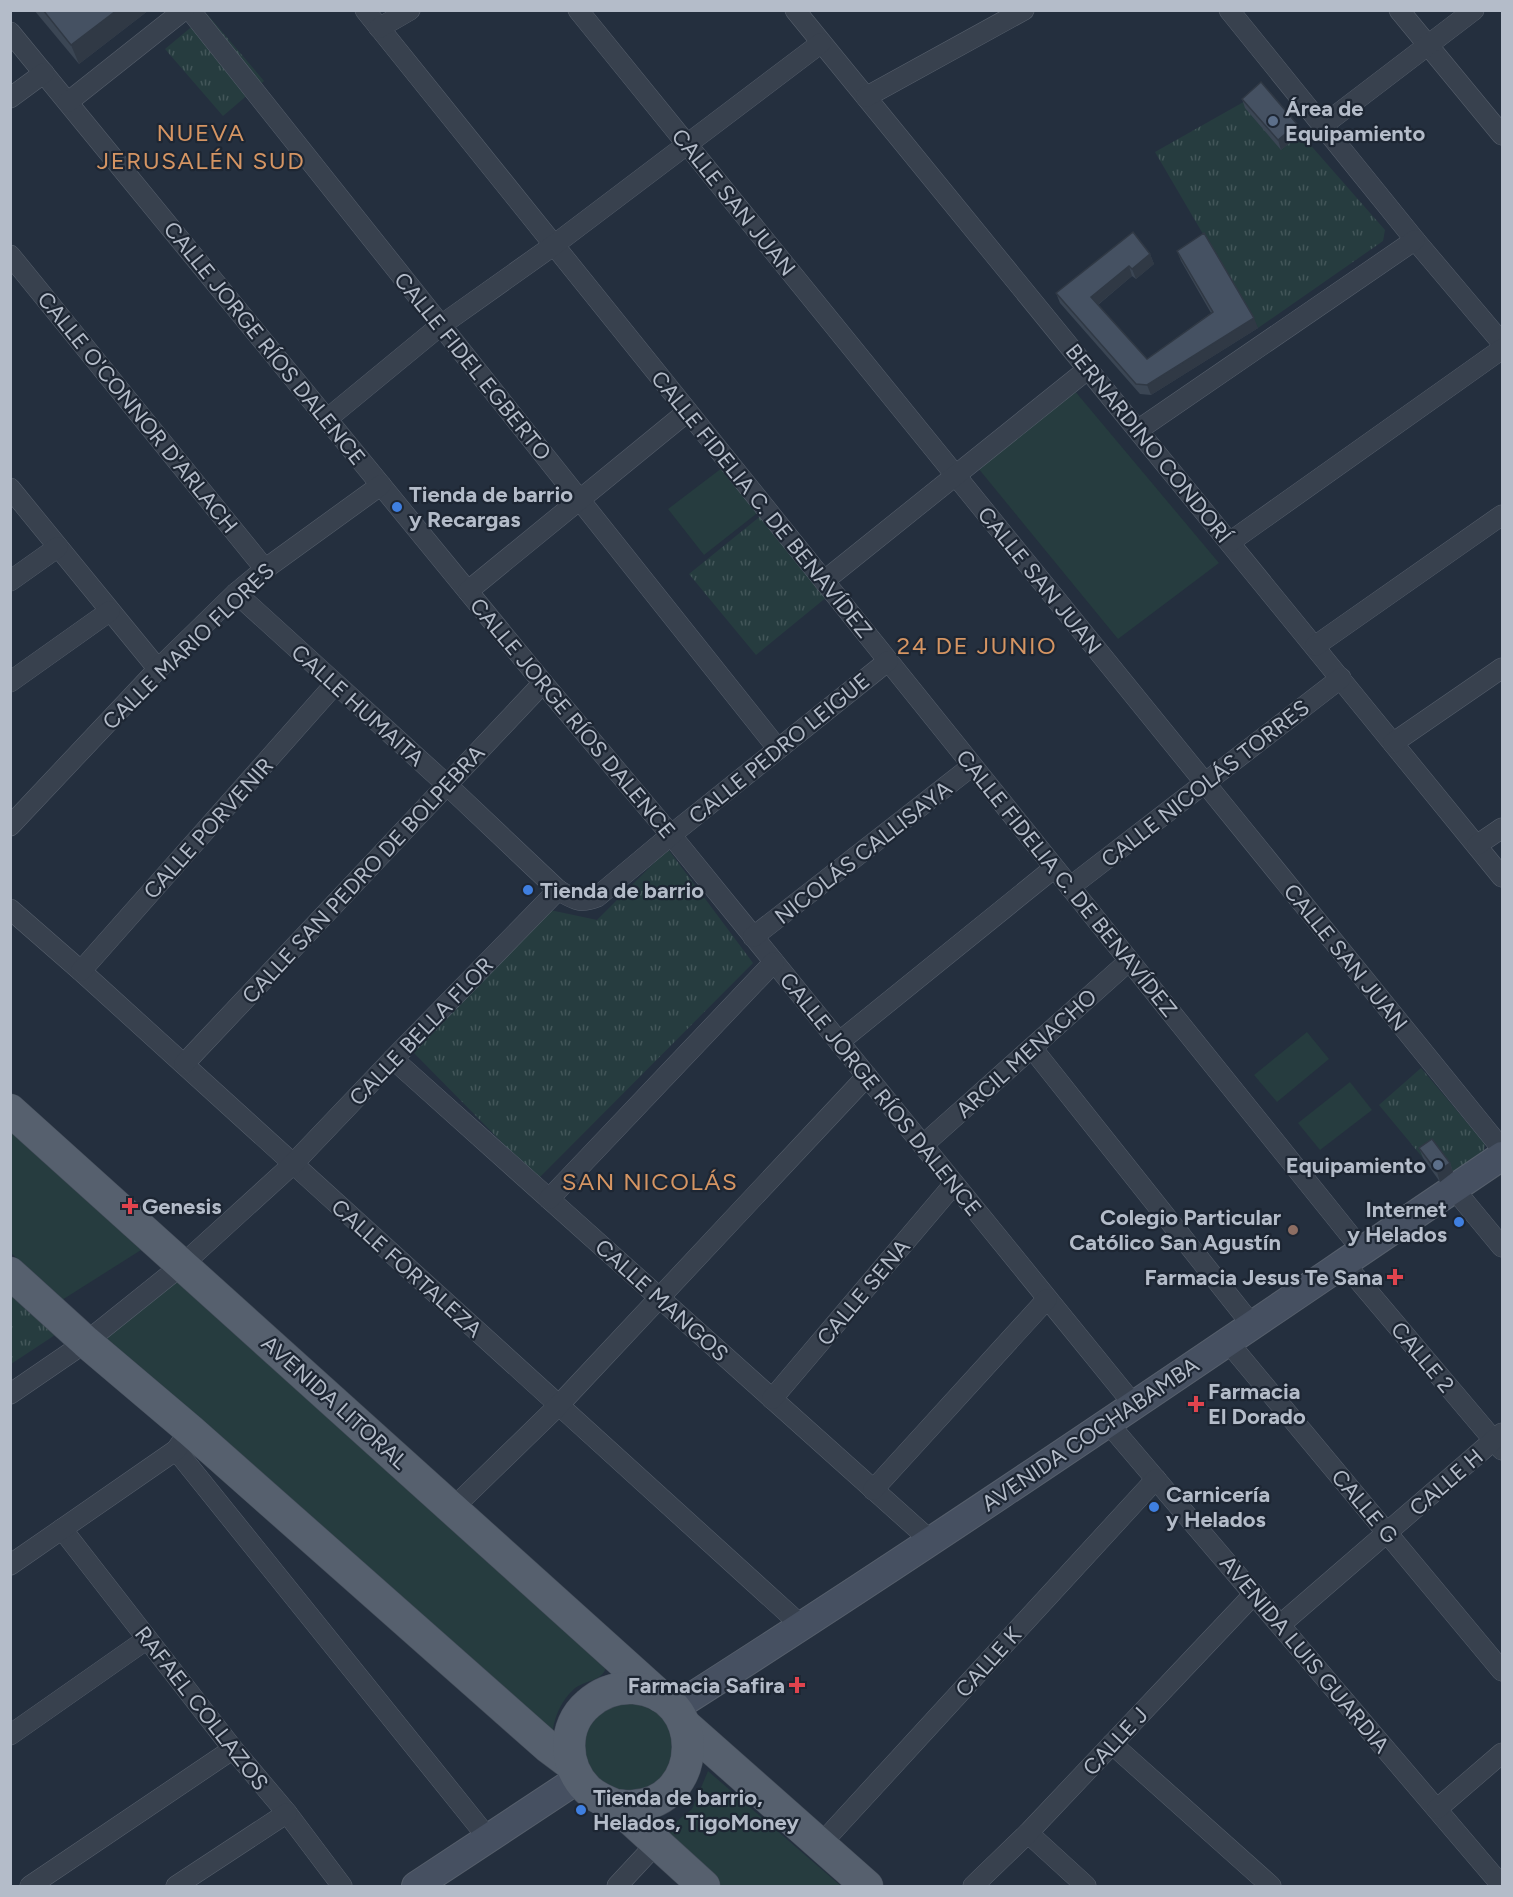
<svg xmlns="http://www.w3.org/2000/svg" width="1513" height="1897" viewBox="0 0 1513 1897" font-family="Figtree,sans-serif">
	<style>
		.grass { fill: #263c3f }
		.park { fill: url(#park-tufts) }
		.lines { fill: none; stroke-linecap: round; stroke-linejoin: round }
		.minor-casing { stroke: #565f6c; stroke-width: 21 }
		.secondary-casing { stroke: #565f6c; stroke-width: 30 }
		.primary-casing { stroke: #414a57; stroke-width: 33 }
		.minor { stroke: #38414e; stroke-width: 20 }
		.secondary { stroke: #465061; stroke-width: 28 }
		.primary { stroke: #56606e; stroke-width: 32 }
		.wall { fill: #3b4654 }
		.shaded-wall { fill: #303945 }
		.building { fill: #455162; stroke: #303945; stroke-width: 1.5 }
		.service-dot { fill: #5c6f8a; stroke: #1d2633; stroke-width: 2 }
		.shop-dot { fill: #3f7fe0; stroke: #1d2633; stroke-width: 2 }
		.health-dot { fill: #e0444e; stroke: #1d2633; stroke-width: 2 }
		.education-dot { fill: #8d6e63; stroke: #1d2633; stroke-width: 2 }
		.labels { text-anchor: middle; stroke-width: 4.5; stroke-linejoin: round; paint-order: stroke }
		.poi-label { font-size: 22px; font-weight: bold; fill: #b4bcc9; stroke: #1d2633; text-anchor: start }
		.street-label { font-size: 22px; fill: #b4bcc9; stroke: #1d2633 }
		.neighbourhood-label { font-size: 24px; letter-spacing: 1.5px; fill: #d59563; stroke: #1d2633 }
	</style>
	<defs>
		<pattern id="park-tufts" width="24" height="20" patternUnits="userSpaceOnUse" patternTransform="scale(1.5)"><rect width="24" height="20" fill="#263c3f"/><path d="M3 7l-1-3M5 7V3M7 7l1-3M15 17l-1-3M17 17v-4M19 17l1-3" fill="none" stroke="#435659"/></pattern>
	</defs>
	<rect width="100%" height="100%" fill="#242f3e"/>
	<g class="grass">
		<path d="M1074 390 1219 563 1118 639 978 468Z"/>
		<path d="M735 458 770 503 704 555 668 509Z"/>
		<path d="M1307 1032 1329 1059 1277 1102 1254 1075Z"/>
		<path d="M1350 1082 1372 1110 1320 1150 1298 1123Z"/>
		<path d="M10 1130 141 1250 62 1300 11 1253Z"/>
		<path d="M180 1279 606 1667C603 1682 583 1680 573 1690 562 1700 555 1716 553 1729L547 1730 99 1332Z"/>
		<path d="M631 1698 670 1720 673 1764 653 1786 638 1792H622L606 1786 594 1776 585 1763 584 1731 602 1706Z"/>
		<path d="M708 1771 841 1886H722L662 1833 692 1809Z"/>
	</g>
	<g class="park">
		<path d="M207 14 264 81 223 116 165 49Z"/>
		<path d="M1263 91 1385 230 1383 241 1258 328 1155 152Z"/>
		<path d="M773 506 839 587 756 655 689 574Z"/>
		<path d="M668 849 753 963 538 1179 412 1051 550 910 597 920Z"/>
		<path d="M1421 1068 1485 1144 1484 1150 1453 1172 1423 1158 1379 1105Z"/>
		<path d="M10 1295 55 1335 11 1364H10Z"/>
	</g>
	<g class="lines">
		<defs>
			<g id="minor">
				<path d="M190 10 778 749"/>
				<path d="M365 10 1362 1250"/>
				<path d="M578 10 1502 1149"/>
				<path d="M795 10 1502 877"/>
				<path d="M1229 10 1415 240 1502 343"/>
				<path d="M1399 10 1502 135"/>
				<path d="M379 28 410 10"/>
				<path d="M10 32 543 683 671 835 1134 1405"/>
				<path d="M866 97 1024 10"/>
				<path d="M10 98 44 73"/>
				<path d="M68 102 184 10"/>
				<path d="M1322 126 1474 10"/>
				<path d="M10 255 265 569"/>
				<path d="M327 419 440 326 554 245 821 43"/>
				<path d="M1138 430 1415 240"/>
				<path d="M10 488 158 669"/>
				<path d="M1230 542 1502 349"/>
				<path d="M10 581 58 547"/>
				<path d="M824 581 1088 369"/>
				<path d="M468 591 687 412"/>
				<path d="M236 593 446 784 558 890"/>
				<path d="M1315 646 1502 515"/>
				<path d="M10 682 110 611"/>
				<path d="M1393 743 1502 668"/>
				<path d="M10 826 158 669 236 593 265 569 381 485"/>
				<path d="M1477 845 1502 828"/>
				<path d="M1070 887 1341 678"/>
				<path d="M10 909 81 971 802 1626"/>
				<path d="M753 937 972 766"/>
				<path d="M81 971 335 684"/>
				<path d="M839 1042 1054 868"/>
				<path d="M1032 1048 1252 1325"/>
				<path d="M393 1059 931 1541"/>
				<path d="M184 1064 543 683"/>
				<path d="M923 1145 1129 961"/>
				<path d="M1454 1189 1502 1247"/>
				<path d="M549 1199 774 962"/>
				<path d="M1344 1263 1502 1450"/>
				<path d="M1228 1342 1502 1671"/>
				<path d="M10 1394 86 1342 182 1265 293 1164 393 1059 558 890C574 899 579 904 597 897L671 835 888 661"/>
				<path d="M772 1399 954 1184"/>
				<path d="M1108 1423 1502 1886"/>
				<path d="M176 1450 488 1838"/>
				<path d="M873 1490 1047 1299"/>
				<path d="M453 1508 558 1406 867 1076"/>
				<path d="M62 1529 233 1749 287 1813 342 1886"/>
				<path d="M10 1565 176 1450 183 1440"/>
				<path d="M1280 1625 1502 1433"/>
				<path d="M10 1735 147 1639"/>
				<path d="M1112 1744 1271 1886"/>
				<path d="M1437 1809 1502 1753"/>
				<path d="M1028 1833 1086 1886"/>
				<path d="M820 1845 1156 1479"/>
				<path d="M30 1886 233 1749"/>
				<path d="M176 1886 287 1813"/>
				<path d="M617 1886 657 1843"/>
				<path d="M973 1886 1028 1833 1254 1594"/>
			</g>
			<g id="secondary">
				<path d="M674 1708C954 1530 1228 1341 1502 1156"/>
				<path d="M416 1886 578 1779"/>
			</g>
			<g id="primary">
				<path d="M10 1110 660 1696"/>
				<path d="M10 1273 86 1342 191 1431 548 1747 572 1765"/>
				<path d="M684 1724 867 1886"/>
				<path d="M615 1805C620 1805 627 1807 633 1806 705 1802 707 1694 634 1688 616 1687 601 1692 588 1704 562 1726 564 1766 587 1789 595 1797 605 1801 615 1805L704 1886"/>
			</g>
		</defs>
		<use href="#minor" class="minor-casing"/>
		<use href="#secondary" class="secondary-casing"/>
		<use href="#primary" class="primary-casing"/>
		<use href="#minor" class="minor"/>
		<use href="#secondary" class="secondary"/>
		<use href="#primary" class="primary"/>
	</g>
	<g class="wall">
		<path d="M34 10H149L79 64Z"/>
		<path d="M1242 99 1300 134 1281 150 1245 108Z"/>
		<path d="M1177 251 1258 328 1151 395 1140 394 1060 303 1056 293 1150 254 1154 264 1136 279 1132 276 1098 305 1147 359 1211 313 1181 261Z"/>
		<path d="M1419 1148 1450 1163 1453 1172 1440 1182 1423 1158Z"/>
	</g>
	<g class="shaded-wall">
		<path d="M117 10H149L79 64 71 45Z"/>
		<path d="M1297 124 1300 134 1281 150 1278 140Z"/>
		<path d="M1150 254 1154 264 1136 279 1132 269Z"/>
		<path d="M1129 266 1132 276 1095 307 1091 297Z"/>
		<path d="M1254 318 1258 328 1151 395 1147 385Z"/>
		<path d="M1450 1163 1453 1172 1440 1182 1437 1172Z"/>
	</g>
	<g class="building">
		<path d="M43 10H117L71 45Z"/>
		<path d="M1261 82 1297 124 1278 140 1242 99Z"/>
		<path d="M1133 232 1150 254 1132 269 1129 266 1091 297 1147 359 1213 312 1177 251 1204 233 1254 318 1147 385 1136 384 1056 293Z"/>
		<path d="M1432 1139 1450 1163 1437 1172 1419 1148Z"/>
	</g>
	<g class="service-dot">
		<circle cx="1273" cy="121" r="6"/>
		<circle cx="1438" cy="1165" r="6"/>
	</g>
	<g class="shop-dot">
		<circle cx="397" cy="507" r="6"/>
		<circle cx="528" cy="890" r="6"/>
		<circle cx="1459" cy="1222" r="6"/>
		<circle cx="1154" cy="1507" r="6"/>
		<circle cx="581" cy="1810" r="6"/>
	</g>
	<g class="health-dot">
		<path d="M127 1197h6v6h6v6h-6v6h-6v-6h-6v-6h6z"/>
		<path d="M1392 1268h6v6h6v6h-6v6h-6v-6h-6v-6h6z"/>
		<path d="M1193 1395h6v6h6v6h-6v6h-6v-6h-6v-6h6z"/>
		<path d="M794 1676h6v6h6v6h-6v6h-6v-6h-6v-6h6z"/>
	</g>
	<circle class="education-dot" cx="1293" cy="1230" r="6"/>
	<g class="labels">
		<g class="poi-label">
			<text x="1285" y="116">Área de<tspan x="1285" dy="25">Equipamiento</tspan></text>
			<text x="409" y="502">Tienda de barrio<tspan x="409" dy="25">y Recargas</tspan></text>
			<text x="540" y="898">Tienda de barrio</text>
			<text x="1426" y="1173" text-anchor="end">Equipamiento</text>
			<text x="142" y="1214">Genesis</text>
			<text x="1447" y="1217" text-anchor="end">Internet<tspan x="1447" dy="25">y Helados</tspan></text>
			<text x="1281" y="1225" text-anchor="end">Colegio Particular<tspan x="1281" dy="25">Católico San Agustín</tspan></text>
			<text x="1383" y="1285" text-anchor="end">Farmacia Jesus Te Sana</text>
			<text x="1208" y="1399">Farmacia<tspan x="1208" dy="25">El Dorado</tspan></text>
			<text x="1166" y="1502">Carnicería<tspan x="1166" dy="25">y Helados</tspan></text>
			<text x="785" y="1693" text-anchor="end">Farmacia Safira</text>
			<text x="593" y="1805">Tienda de barrio,<tspan x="593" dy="25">Helados, TigoMoney</tspan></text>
		</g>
		<g class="street-label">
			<text transform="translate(734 202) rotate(51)" y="8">CALLE SAN JUAN</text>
			<text transform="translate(265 343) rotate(51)" y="8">CALLE JORGE RÍOS DALENCE</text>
			<text transform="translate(473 366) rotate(51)" y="8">CALLE FIDEL EGBERTO</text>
			<text transform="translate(138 412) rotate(51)" y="8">CALLE O'CONNOR D'ARLACH</text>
			<text transform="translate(1149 443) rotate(51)" y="8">BERNARDINO CONDORÍ</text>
			<text transform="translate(762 504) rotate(51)" y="8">CALLE FIDELIA C. DE BENAVÍDEZ</text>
			<text transform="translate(1040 580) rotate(51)" y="8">CALLE SAN JUAN</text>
			<text transform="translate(188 646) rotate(-44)" y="8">CALLE MARIO FLORES</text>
			<text transform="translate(358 705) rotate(42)" y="8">CALLE HUMAITA</text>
			<text transform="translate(573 718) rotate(50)" y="8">CALLE JORGE RÍOS DALENCE</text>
			<text transform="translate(779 748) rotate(-39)" y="8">CALLE PEDRO LEIGUE</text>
			<text transform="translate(1205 783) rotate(-38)" y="8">CALLE NICOLÁS TORRES</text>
			<text transform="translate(208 828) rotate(-48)" y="8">CALLE PORVENIR</text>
			<text transform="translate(863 852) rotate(-38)" y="8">NICOLÁS CALLISAYA</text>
			<text transform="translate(363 874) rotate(-47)" y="8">CALLE SAN PEDRO DE BOLPEBRA</text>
			<text transform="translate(1067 883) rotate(51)" y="8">CALLE FIDELIA C. DE BENAVÍDEZ</text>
			<text transform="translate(1346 957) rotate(51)" y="8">CALLE SAN JUAN</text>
			<text transform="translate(421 1031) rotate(-46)" y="8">CALLE BELLA FLOR</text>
			<text transform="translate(1026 1053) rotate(-42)" y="8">ARCIL MENACHO</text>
			<text transform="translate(881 1094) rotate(51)" y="8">CALLE JORGE RÍOS DALENCE</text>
			<text transform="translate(407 1268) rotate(42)" y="8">CALLE FORTALEZA</text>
			<text transform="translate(863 1292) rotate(-50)" y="8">CALLE SENA</text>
			<text transform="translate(662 1300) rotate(42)" y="8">CALLE MANGOS</text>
			<text transform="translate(1423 1357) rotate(50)" y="8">CALLE 2</text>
			<text transform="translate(335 1402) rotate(42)" y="8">AVENIDA LITORAL</text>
			<text transform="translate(1090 1434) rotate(-34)" y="8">AVENIDA COCHABAMBA</text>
			<text transform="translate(1446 1482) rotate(-41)" y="8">CALLE H</text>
			<text transform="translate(1365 1506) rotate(50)" y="8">CALLE G</text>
			<text transform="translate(1305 1654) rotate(50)" y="8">AVENIDA LUIS GUARDIA</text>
			<text transform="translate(988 1662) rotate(-48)" y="8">CALLE K</text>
			<text transform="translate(202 1708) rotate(52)" y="8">RAFAEL COLLAZOS</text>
			<text transform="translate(1115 1741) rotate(-47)" y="8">CALLE J</text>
		</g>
		<g class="neighbourhood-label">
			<text x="201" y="141">NUEVA<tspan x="201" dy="28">JERUSALÉN SUD</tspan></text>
			<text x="977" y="654">24 DE JUNIO</text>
			<text x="650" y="1190">SAN NICOLÁS</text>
		</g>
	</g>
	<rect width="1513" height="1897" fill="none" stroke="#b4bcc9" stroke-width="24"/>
</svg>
